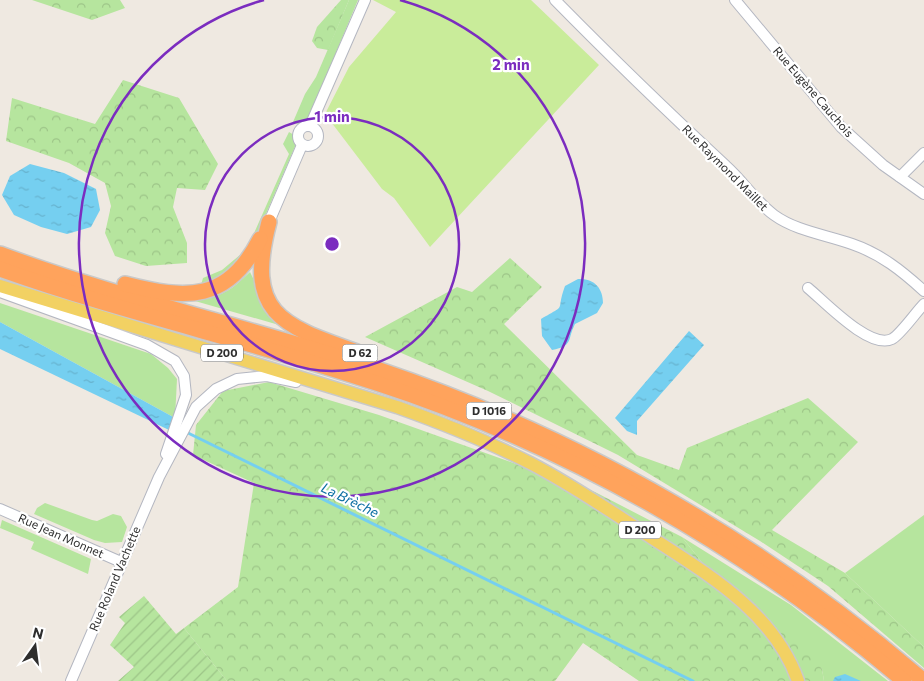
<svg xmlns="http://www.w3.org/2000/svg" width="924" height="681" viewBox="0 0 924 681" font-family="Commissioner,sans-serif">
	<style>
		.grass { fill: #b6e59e }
		.forest { fill: url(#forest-crowns) }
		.garden { fill: url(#garden-furrows) }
		.pitch { fill: #c9ec9a }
		.water { fill: url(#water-ripples) }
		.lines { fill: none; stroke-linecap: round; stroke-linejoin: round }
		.stream { stroke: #75cff0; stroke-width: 3 }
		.minor-casing { stroke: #b4b7c1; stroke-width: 12 }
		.major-casing { stroke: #c9c9c9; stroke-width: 15 }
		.highway-casing { stroke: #c9c9c9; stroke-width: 18 }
		.minor { stroke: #fff; stroke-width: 10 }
		.major { stroke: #f2d163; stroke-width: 12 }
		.highway { stroke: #ffa35c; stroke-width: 15 }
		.ring { fill: none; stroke: #7b2cbf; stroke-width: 2.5 }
		.labels { text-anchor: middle; stroke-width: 4.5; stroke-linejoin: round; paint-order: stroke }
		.shield { fill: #fff; stroke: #6d6d6d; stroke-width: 1 }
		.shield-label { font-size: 11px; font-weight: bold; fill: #2e2e2e }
		.street-label { font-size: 12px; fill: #2e2e2e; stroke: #fff }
		.water-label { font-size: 14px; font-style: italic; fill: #0d6fa3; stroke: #fff }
		.centre { fill: #7b2cbf; stroke: #fff; stroke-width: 2.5 }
		.ring-label { font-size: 15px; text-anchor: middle; font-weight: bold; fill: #7b2cbf; stroke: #fff; stroke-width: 4.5; stroke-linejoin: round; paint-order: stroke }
	</style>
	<defs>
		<pattern id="forest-crowns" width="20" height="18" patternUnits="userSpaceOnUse" patternTransform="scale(1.25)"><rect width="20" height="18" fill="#b6e59e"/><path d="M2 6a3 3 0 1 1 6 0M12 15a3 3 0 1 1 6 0" fill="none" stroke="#9dc588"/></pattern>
		<pattern id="garden-furrows" width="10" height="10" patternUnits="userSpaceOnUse" patternTransform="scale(1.25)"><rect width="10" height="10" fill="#b6e59e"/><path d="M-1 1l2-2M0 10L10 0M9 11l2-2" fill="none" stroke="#9dc588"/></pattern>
		<pattern id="water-ripples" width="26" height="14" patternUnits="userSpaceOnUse" patternTransform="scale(1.25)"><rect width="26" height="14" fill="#75cff0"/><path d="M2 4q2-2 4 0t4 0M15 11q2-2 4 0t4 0" fill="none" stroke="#66b2ce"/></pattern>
	</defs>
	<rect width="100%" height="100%" fill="#efe9e1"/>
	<g class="grass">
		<path d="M349 0H358L307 122 300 125 293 122 305 94 316 77Z"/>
		<path d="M289 132 294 135 297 142 249 253 218 280 201 285 203 278 222 270 247 249 289 154 283 144Z"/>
		<path d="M250 272 269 311 279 325 195 301C224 295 229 292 250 272Z"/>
		<path d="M0 303 151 354 168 368 177 379 175 418 0 322Z"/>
		<path d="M45 503 92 520 97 521 113 514 121 516 127 527 122 542 105 543 94 540 34 514 37 508Z"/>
		<path d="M924 515V647L845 573Z"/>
		<path d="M2 520 91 559 88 574 31 549 34 542 0 528Z"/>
		<path d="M682 537 791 605 888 681H824L822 669 727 594Z"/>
	</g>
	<g class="forest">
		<path d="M32 0H120L125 8 92 20Z"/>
		<path d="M341 0H349L328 50 317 48 312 41 317 27Z"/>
		<path d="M123 80 179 98 218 164 205 190 177 188 173 207 187 243V263L146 266 115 256 105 233 111 206 105 183 69 163 6 141 12 98 95 124Z"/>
		<path d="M510 258 542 287 504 324 637 455 679 470 687 448 808 398 858 442 772 530 845 573 924 647V668L828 586 760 541 618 455 488 391 365 337 457 287 472 292Z"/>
		<path d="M269 382 379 415 595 492 682 537 727 594 781 619 822 669 824 681H639L583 643 555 681H227L184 628 238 587 254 483 193 455 196 425 223 391Z"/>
	</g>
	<path class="garden" d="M144 596 176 634 184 628 227 681H118L134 667 110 645 125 623 119 617Z"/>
	<path class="pitch" d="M373 0H531L599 65 430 247 394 198 382 189 325 114 349 67 396 12Z"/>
	<g class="water">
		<path d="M30 164 64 173 96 189 100 210 91 227 67 234 41 227 14 215 2 195 10 176Z"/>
		<path d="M578 279C594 278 603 288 603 303L597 313 575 324C567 339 574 346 552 350L542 336 541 319C569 303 555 313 565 286Z"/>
		<path d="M0 322 175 418 169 430 0 349Z"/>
		<path d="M689 331 704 345 637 421V435L627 431 615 418Z"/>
		<path d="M845 674 861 681H833L835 677Z"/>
	</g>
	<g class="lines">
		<path class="stream" d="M184 431 693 681"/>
		<defs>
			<g id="minor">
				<path d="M555 0C611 57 668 112 726 166 743 181 756 202 774 215 796 231 827 235 852 244 881 254 902 271 924 291"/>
				<path d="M735 0 841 127 883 165 924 194"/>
				<circle cx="308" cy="136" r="10"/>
				<path d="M310 126 365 0"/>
				<path d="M900 177 924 153"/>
				<path d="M269 222 302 145"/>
				<path d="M808 288C825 302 870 350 892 339 901 334 916 312 924 304"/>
				<path d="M0 292 147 345 175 361 184 376 186 395 166 454"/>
				<path d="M0 509 121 562"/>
				<path d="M71 681 159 477 196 407 216 389 237 379 267 376 296 382"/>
			</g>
			<path id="major" d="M0 286 397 407C442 423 487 441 530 463 571 484 610 511 649 536 707 574 774 612 798 681"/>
			<g id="highway">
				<path d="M269 222C245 313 280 325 357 352"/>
				<path d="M0 254C124 300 255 328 380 370 581 438 763 543 924 681"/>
				<path d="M0 269C123 313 252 341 376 383 569 446 749 549 904 681"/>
				<path d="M125 284C187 300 228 302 260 239"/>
			</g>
		</defs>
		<use href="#minor" class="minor-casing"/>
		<use href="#major" class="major-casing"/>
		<use href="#highway" class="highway-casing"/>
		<use href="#minor" class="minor"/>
		<use href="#major" class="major"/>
		<use href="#highway" class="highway"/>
	</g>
	<g class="ring">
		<circle cx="332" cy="244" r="127"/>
		<path d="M400 0A253 253 0 1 1 264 0"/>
	</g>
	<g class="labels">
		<g class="shield">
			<rect x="201" y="344.5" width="42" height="17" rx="4"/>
			<rect x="342.5" y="344.5" width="35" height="17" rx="4"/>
			<rect x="466.5" y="402.5" width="45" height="17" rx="4"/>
			<rect x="619" y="521.5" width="42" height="17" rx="4"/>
		</g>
		<g class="shield-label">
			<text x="222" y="357">D 200</text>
			<text x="360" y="357">D 62</text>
			<text x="489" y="415">D 1016</text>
			<text x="640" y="534">D 200</text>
		</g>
		<g class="street-label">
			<text transform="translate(813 92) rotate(49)" y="4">Rue Eugène Cauchois</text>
			<text transform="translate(725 168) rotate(45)" y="4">Rue Raymond Maillet</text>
			<text transform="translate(61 536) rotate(24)" y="4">Rue Jean Monnet</text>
			<text transform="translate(115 579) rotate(-67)" y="4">Rue Roland Vachette</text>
		</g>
		<g class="water-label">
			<text transform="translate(350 500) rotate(26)" y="5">La Brèche</text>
		</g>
	</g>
	<circle cx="332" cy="244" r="8" class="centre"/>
	<g class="ring-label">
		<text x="511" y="70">2 min</text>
		<text x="332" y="122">1 min</text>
	</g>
	<g transform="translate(35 646) rotate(14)" stroke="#ffffff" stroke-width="4" paint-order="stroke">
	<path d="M0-4L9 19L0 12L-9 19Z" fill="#2e2e2e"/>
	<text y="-8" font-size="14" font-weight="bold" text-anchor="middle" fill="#2e2e2e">N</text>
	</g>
</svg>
